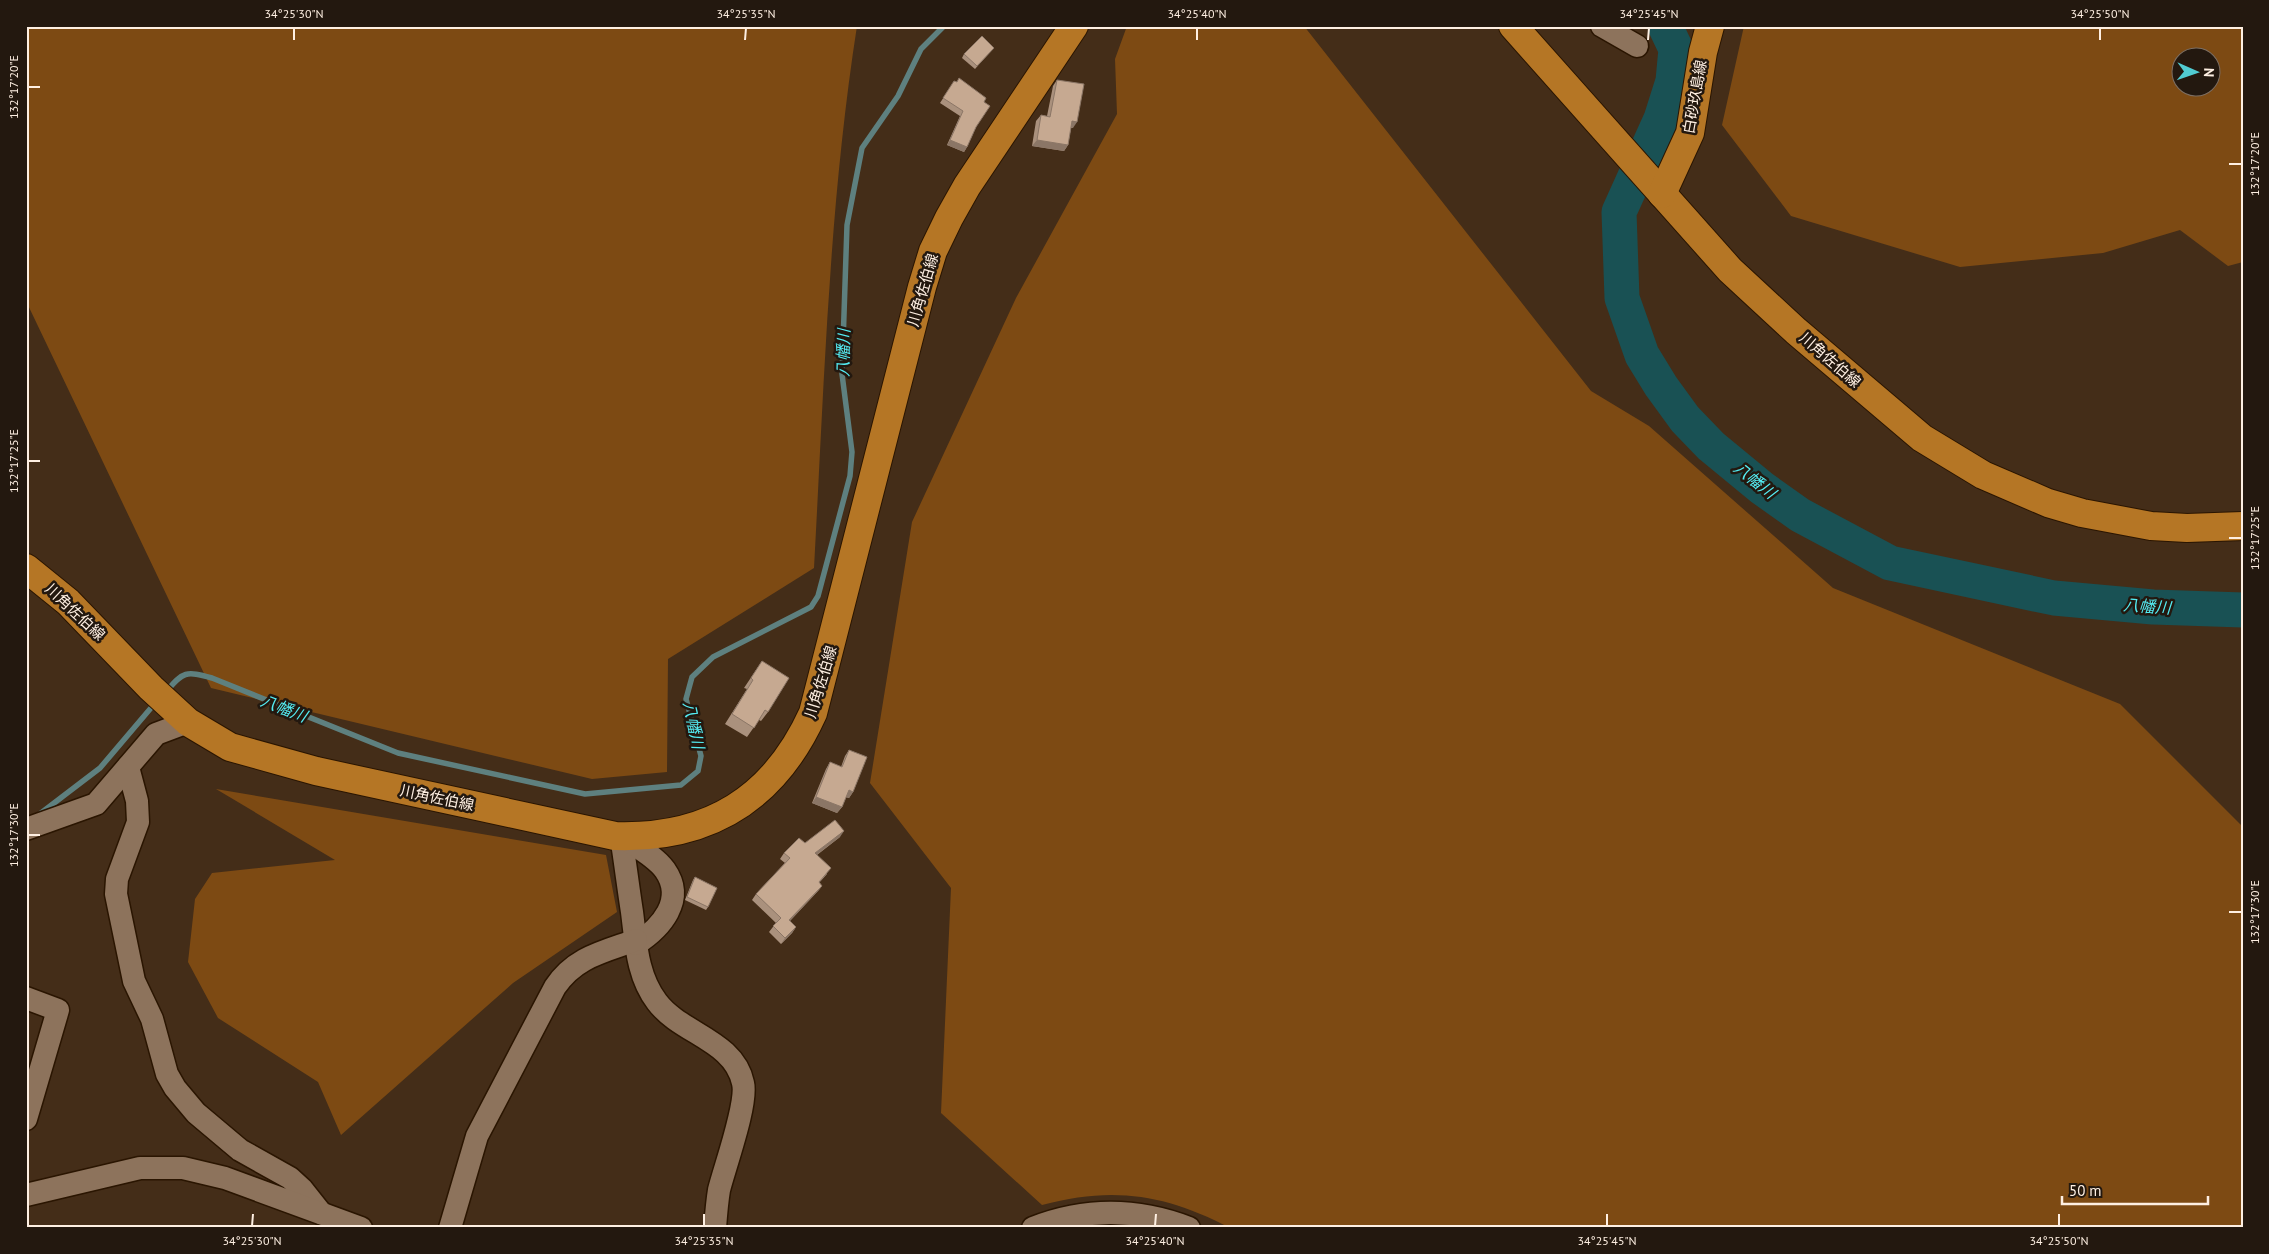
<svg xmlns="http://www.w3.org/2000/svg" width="2269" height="1254" viewBox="0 0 2269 1254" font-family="'PT Sans','Noto Sans JP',sans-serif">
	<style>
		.green { fill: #7d4a13; fill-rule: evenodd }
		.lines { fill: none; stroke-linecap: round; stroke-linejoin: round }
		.stream { stroke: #5e807f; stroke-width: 5.5 }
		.river { stroke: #195154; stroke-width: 35 }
		.minor-casing { stroke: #2a1501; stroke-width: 25 }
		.major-casing { stroke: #2a1501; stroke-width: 30 }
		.minor { stroke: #8d735c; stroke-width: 22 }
		.major { stroke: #b57625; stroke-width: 28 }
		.wall { fill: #aa917d }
		.shaded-wall { fill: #8b7666 }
		.building { fill: #c6a991; stroke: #8b7666 }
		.ticks { fill: none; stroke: #feefe2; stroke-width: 2 }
		.labels { text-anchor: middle; stroke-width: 5; stroke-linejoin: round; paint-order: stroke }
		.street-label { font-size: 15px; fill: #feefe2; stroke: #23180f }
		.water-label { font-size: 16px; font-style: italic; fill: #54ecf3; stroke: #23180f }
		.neatline { fill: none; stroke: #feefe2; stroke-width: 2 }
		.ticks-label { font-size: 12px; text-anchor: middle; fill: #feefe2 }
	</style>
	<rect width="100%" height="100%" fill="#442d18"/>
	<g class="green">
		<path d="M26 26H857C829 205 824 387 814 568L668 659 667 772 592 779 211 688 26 301Z"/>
		<path d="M1127 26H1304L1591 391 1649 426 1833 588 2120 704 2243 827V1228H1230C1166 1194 1112 1186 1042 1205L941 1113 951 888 870 783 912 522 1016 298 1117 114 1115 59Z"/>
		<path d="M1744 26H2243V262L2228 266 2180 230 2103 253 1960 267 1791 216 1722 125ZM2182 58H2212V88H2182Z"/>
		<path d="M216 789 606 855 617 912 513 983 341 1135 318 1082 218 1018 188 962 195 899 212 873 335 860Z"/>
	</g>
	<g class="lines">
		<g class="stream">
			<path d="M166 692C183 671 186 671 212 678L398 753 585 794 681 785 698 771 701 756 686 699 692 677 713 657 811 607 818 596 850 476 852 452 842 374 847 225 862 148 898 96 921 49 944 26"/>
			<path d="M41 813 100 768 156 702"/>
		</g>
		<path class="river" d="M1665 26 1676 49 1673 81 1661 119 1619 212 1622 298 1642 355 1661 386 1685 419 1711 446 1762 488 1800 515 1890 563 2054 598 2153 607 2243 610"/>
		<defs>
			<g id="minor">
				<path d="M1602 26 1637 46"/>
				<path d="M128 767 137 801 138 822 117 879 116 894 134 981 152 1019 167 1074 175 1088 196 1113 240 1150 290 1178 302 1189 321 1213"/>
				<path d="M26 829 96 804 156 734 188 722"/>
				<path d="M621 836C625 861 628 886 632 912 636 943 637 976 657 1002 681 1034 734 1040 743 1083 748 1103 725 1166 719 1190 717 1202 716 1215 715 1228"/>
				<path d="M621 836C635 846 655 856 665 870 686 900 661 928 636 944"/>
				<path d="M26 998 58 1010 26 1119"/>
				<path d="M26 1195 140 1168H183L225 1178 361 1228"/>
				<path d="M450 1228 477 1136 555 987C575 957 603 952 636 940"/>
				<path d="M1033 1228C1084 1208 1137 1208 1189 1228"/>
			</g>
			<g id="major">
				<path d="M1513 26 1730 270 1796 331 1922 438 1983 475 2048 503 2082 513 2151 526 2187 528 2243 526"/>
				<path d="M1662 194 1690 133 1703 52 1710 26"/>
				<path d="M26 568 68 602 151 688 188 722 230 747 316 771 615 836C709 839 774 799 813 713L922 287 933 251 949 218 967 186 1074 26"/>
			</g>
		</defs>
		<use href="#minor" class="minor-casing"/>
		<use href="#major" class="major-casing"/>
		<use href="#minor" class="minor"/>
		<use href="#major" class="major"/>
	</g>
	<g class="wall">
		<path d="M991 51 975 69 962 58 964 54Z"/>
		<path d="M1057 80 1073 128H1071L1068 145 1064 151 1032 146 1036 121 1041 115 1047 116 1053 86Z"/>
		<path d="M951 86 984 102 976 127 967 147 964 152 947 145 960 116 940 103Z"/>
		<path d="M762 661 768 712 761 721 759 720 747 737 725 724 747 689 744 688Z"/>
		<path d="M849 750 853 792 849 798 846 797 842 807 837 813 812 803 826 769 830 762 841 767 845 756Z"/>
		<path d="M840 837 817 855 827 874 819 883 822 886 818 891 790 921 796 927 792 933 781 944 769 932 776 923 752 900 756 894 785 863 780 859 784 853 805 843Z"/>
		<path d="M695 877 708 907 706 910 685 900 693 880Z"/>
	</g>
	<g class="shaded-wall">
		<path d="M1072 121 1077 122 1073 128 1068 127Z"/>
		<path d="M950 140 967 147 964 152 947 145Z"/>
		<path d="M1037 140 1068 145 1064 151 1032 146Z"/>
		<path d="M849 790 853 792 849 798 844 797Z"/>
		<path d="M816 797 842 807 837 813 812 803Z"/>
		<path d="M844 831 840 837 811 859 815 853Z"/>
		<path d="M822 886 818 891 785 926 789 920Z"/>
		<path d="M796 927 792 933 781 944 785 938Z"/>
	</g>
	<g class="building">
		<path d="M982 36 994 48 977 66 964 54Z"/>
		<path d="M959 78 986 98 984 102 990 106 976 127 967 147 950 140 963 111 943 98 954 81 957 82Z"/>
		<path d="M1057 80 1084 84 1077 122 1072 121 1068 145 1037 140 1041 115 1050 117Z"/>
		<path d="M762 661 789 678 768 712 765 710 754 728 732 714 753 680 751 678Z"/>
		<path d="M849 750 867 757 853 792 849 790 842 807 816 797 830 762 842 767Z"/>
		<path d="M835 820 844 831 815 853 831 868 819 882 822 886 789 920 796 927 785 938 773 926 781 918 756 894 790 858 784 853 799 838 805 843Z"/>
		<path d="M695 877 717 888 708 907 687 897Z"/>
	</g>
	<path class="ticks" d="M294 40V28M745 40 746 28M1197 40V28M1648 40 1649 28M2100 40V28M28 87H40M2229 164H2242M28 461H40M2229 538H2242M28 835H40M2229 912H2242M252 1226 253 1214M704 1226V1214M1155 1226 1156 1214M1607 1226V1214M2059 1226V1214"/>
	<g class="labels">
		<g class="street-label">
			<text transform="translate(1695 97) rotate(-80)" y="5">白砂玖島線</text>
			<text transform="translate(923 290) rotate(-74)" y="5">川角佐伯線</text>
			<text transform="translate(1830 360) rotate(41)" y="5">川角佐伯線</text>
			<text transform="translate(75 612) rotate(43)" y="5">川角佐伯線</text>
			<text transform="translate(821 682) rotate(-73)" y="5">川角佐伯線</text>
			<text transform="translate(437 798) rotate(12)" y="5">川角佐伯線</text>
		</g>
		<g class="water-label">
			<text transform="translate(843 353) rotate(-89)" y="6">八幡川</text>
			<text transform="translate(1755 480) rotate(38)" y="6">八幡川</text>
			<text transform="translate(2147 606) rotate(4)" y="6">八幡川</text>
			<text transform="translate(284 708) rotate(21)" y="6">八幡川</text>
			<text transform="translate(694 725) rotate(78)" y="6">八幡川</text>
		</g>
	</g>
	<rect width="2269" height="1254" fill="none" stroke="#23180f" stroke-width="55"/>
	<g transform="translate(2196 72) rotate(92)"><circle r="24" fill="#23180f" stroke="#7b6e63"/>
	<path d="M0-4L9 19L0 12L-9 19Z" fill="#51ccd2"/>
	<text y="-8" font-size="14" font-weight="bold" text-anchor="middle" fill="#feefe2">N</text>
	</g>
	<path d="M2062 1196v8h146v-8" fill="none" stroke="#feefe2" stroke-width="2.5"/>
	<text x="2069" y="1196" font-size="15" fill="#feefe2" stroke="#23180f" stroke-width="4" paint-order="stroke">50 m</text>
	<rect x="28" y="28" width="2214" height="1198" class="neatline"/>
	<g class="ticks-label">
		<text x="294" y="18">34°25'30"N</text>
		<text x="746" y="18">34°25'35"N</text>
		<text x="1197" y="18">34°25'40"N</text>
		<text x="1649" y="18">34°25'45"N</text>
		<text x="2100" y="18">34°25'50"N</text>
		<text transform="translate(14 87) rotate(-90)" y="4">132°17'20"E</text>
		<text transform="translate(2255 164) rotate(-90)" y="4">132°17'20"E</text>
		<text transform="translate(14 461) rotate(-90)" y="4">132°17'25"E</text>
		<text transform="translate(2255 538) rotate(-90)" y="4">132°17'25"E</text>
		<text transform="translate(14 835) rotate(-90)" y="4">132°17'30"E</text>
		<text transform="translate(2255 912) rotate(-90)" y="4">132°17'30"E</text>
		<text x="252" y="1245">34°25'30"N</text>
		<text x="704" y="1245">34°25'35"N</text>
		<text x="1155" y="1245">34°25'40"N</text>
		<text x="1607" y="1245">34°25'45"N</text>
		<text x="2059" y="1245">34°25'50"N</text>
	</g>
</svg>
